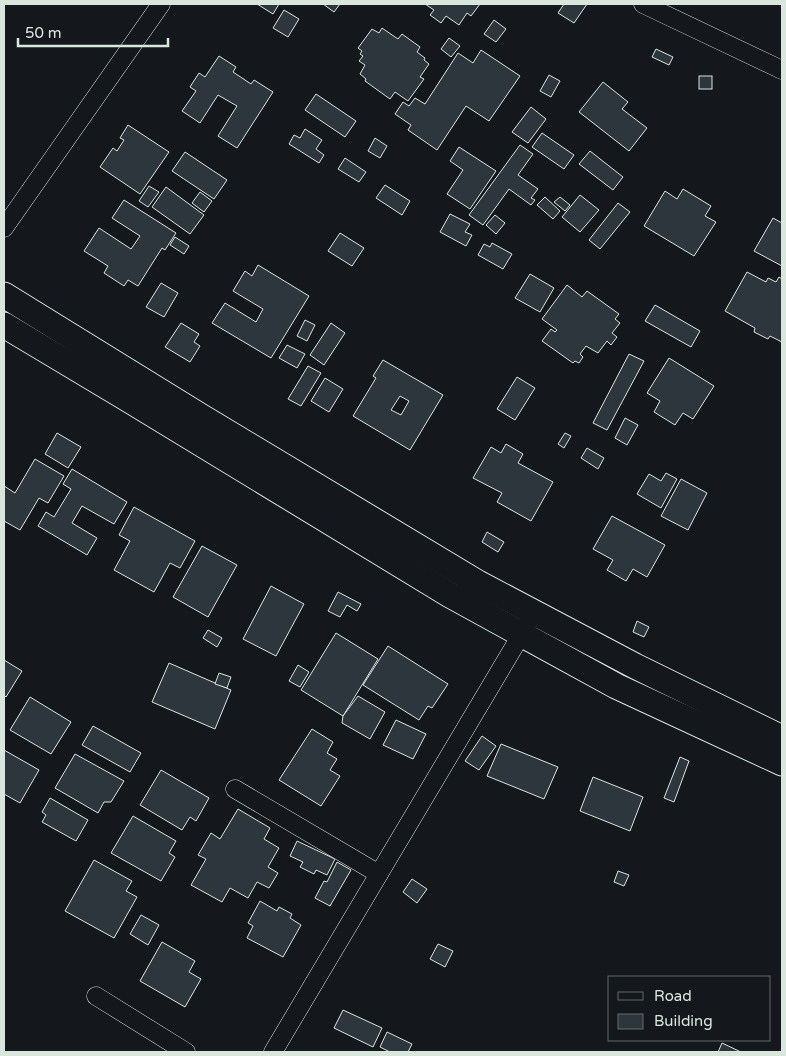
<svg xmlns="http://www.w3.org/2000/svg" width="786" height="1056" viewBox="0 0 786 1056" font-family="'Varela Round',sans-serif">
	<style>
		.building { fill: #2c363c; stroke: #d8e6dc; fill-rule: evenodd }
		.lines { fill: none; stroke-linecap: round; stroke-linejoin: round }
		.street-casing { stroke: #d8e6dc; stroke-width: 19 }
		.secondary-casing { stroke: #d8e6dc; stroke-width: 27 }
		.street { stroke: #14181c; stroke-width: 18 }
		.secondary { stroke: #14181c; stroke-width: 25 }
	</style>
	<rect width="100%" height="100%" fill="#14181c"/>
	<g class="building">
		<path d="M257 4H279L273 14Z"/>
		<path d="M323 4H340L334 12Z"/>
		<path d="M425 4H480L471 16 467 13 459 25 446 16 441 23 430 15 434 10Z"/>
		<path d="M564 4H587L574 23 558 13Z"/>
		<path d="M284 10 299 19 288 37 273 28Z"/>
		<path d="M494 20 506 29 496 42 484 34Z"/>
		<path d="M382 28 398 39 402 34 420 47 417 52 425 58 424 60 429 64 420 77 424 79 408 101 395 92 390 99 365 81 366 79 360 74 365 65 359 61 363 56 360 54 362 51 358 48 372 29 379 33Z"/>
		<path d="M449 38 460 46 451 57 441 49Z"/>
		<path d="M656 49 673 57 669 65 652 57Z"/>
		<path d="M481 50 520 76 489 121 466 106 437 150 408 130 411 125 395 114 403 102 409 106 415 98 425 104 458 53 473 63Z"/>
		<path d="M219 56 236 67 233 72 251 84 254 80 273 92 237 148 218 136 237 106 218 95 200 123 182 111 196 91 190 87 199 73 205 77Z"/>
		<path d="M549 75 560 81 551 97 540 91Z"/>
		<rect x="699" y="76" width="13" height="13"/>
		<path d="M603 82 628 102 622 109 647 128 629 151 579 112Z"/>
		<path d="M316 94 356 121 345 137 305 110Z"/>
		<path d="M531 107 546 119 528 143 512 132Z"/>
		<path d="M128 125 169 152 140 194 100 167 113 148 117 151 124 140 120 138Z"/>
		<path d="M305 129 322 140 316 149 324 155 319 163 289 144 294 135 300 138Z"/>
		<path d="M542 133 574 155 564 169 532 147Z"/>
		<path d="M375 138 387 146 380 158 368 151Z"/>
		<path d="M520 145 533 154 518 175 538 189 531 198 535 200 531 205 509 189 483 225 469 215Z"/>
		<path d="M459 147 496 171 470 209 447 194 463 170 450 161Z"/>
		<path d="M590 151 623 177 613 190 579 164Z"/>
		<path d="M185 152 227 180 214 199 172 171Z"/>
		<path d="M345 158 366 172 359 182 338 169Z"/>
		<path d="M385 185 410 201 402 215 376 198Z"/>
		<path d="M149 186 159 192 148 207 139 201Z"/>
		<path d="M166 187 204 215 190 234 152 207Z"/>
		<path d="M683 189 711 206 705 216 716 222 694 256 644 226 665 191 677 199Z"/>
		<path d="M200 192 212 201 204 212 192 203Z"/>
		<path d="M580 195 599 210 580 232 562 217Z"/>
		<path d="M545 197 560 211 553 219 537 205Z"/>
		<path d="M560 197 570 205 565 211 554 202Z"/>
		<path d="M124 200 176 233 165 250 162 248 138 286 128 280 124 286 104 273 108 266 84 251 99 228 131 249 140 236 112 218Z"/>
		<path d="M618 203 630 212 600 249 589 240Z"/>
		<path d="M450 214 470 224 465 232 472 235 466 246 440 232Z"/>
		<path d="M495 215 505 223 496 234 486 225Z"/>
		<path d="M773 218 782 223V266L754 251Z"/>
		<path d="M340 233 364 248 352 266 328 251Z"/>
		<path d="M175 237 189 246 184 254 170 245Z"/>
		<path d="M492 243 512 254 503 269 478 255 484 244 490 247Z"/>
		<path d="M258 265 309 296 271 358 212 323 225 303 256 322 263 309 233 291 245 271 252 276Z"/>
		<path d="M747 272 766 282 768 278 776 282 779 277 782 279V342L770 336 768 339 754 332 755 328 725 311Z"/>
		<path d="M530 274 554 288 540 312 515 298Z"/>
		<path d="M161 283 178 293 164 317 146 307Z"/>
		<path d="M567 285 582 297 587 291 619 314 615 319 620 323 612 333 617 337 611 345 607 341 598 353 586 346 580 354 583 357 579 363 575 361 573 363 542 341 551 329 555 332 557 330 542 319Z"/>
		<path d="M655 305 700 331 691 347 645 321Z"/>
		<path d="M305 320 315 325 307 341 297 336Z"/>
		<path d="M181 323 199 334 194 342 200 346 190 362 165 347Z"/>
		<path d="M331 323 345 333 324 365 310 355Z"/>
		<path d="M287 345 305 354 297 368 279 358Z"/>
		<path d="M629 354 644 361 607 430 593 423Z"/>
		<path d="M669 358 714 386 693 419 683 413 675 425 654 412 660 401 647 393Z"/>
		<path d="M383 360 443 395 410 450 353 416 376 378 373 376ZM400 396 409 401 401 415 391 410Z"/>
		<path d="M308 366 321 373 301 406 288 399Z"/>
		<path d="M517 377 535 388 515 420 497 409Z"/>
		<path d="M325 378 343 389 329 412 311 401Z"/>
		<path d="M625 418 638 425 627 445 615 438Z"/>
		<path d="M57 433 81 447 68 468 45 454Z"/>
		<path d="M565 433 571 436 564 448 558 444Z"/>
		<path d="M506 444 523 454 518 463 553 482 531 521 497 502 502 493 473 478 491 447 501 453Z"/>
		<path d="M587 448 604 458 598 469 581 458Z"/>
		<path d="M35 459 64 476 48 503 39 498 20 530 4 521V486L15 493Z"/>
		<path d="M72 469 127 502 114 524 82 506 72 523 97 538 87 555 38 526 46 512 54 517 71 489 63 484Z"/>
		<path d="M666 473 677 479 661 508 637 494 649 474 661 481Z"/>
		<path d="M681 479 707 493 688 530 661 516Z"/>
		<path d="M134 507 195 541 180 568 170 563 154 592 114 570 130 541 119 535Z"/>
		<path d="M612 516 665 545 647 577 633 569 626 581 607 570 613 560 593 549Z"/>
		<path d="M487 532 504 542 498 552 482 542Z"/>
		<path d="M202 546 237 565 208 617 173 597Z"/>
		<path d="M271 586 304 604 276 656 243 639Z"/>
		<path d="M338 592 361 604 357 611 347 605 340 617 328 611Z"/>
		<path d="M637 621 649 627 644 637 633 632Z"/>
		<path d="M208 630 222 638 217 647 203 638Z"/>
		<path d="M336 633 378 659 343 716 301 690Z"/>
		<path d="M388 646 448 684 432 708 428 706 419 720 363 685Z"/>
		<path d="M4 660 22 671 6 697 4 695Z"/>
		<path d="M169 663 231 690 215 729 152 702Z"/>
		<path d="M298 665 309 672 300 687 289 681Z"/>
		<path d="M219 673 231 677 227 688 215 684Z"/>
		<path d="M358 696 385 712 370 739 342 723 343 716Z"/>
		<path d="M30 697 71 722 51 754 10 730Z"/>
		<path d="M396 720 426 734 413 759 383 745Z"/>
		<path d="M93 726 141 753 130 772 82 745Z"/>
		<path d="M312 729 333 742 327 753 337 759 330 770 340 776 321 806 279 780Z"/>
		<path d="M482 736 496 746 479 770 465 761Z"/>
		<path d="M501 744 558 767 544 799 487 776Z"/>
		<path d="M4 750 39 770 20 803 4 794Z"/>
		<path d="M75 754 124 781 111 802H104L98 813 55 788Z"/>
		<path d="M680 757 689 761 674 802 664 798Z"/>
		<path d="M161 770 209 798 196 821 190 817 182 830 140 805Z"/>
		<path d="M593 777 643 797 630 831 580 811Z"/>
		<path d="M50 798 88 820 76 841 42 822 46 815 42 812Z"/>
		<path d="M238 809 270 828 264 839 279 848 268 867 278 873 269 888 257 882 248 898 230 888 222 902 191 885 206 859 198 855 211 833 220 839Z"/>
		<path d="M133 816 176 841 169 853 175 857 161 881 111 853Z"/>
		<path d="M297 841 335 859 327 875 316 870 314 874 300 867 303 862 290 856Z"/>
		<path d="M94 860 132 881 126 891 137 897 114 938 65 911Z"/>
		<path d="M337 862 351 870 330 906 315 898 324 881 327 882Z"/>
		<path d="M618 871 629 875 624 886 614 882Z"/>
		<path d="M412 879 427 889 417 903 403 892Z"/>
		<path d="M260 901 277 911 279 907 292 914 290 918 301 925 283 957 247 938 253 926 248 923Z"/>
		<path d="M141 915 159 925 148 945 130 934Z"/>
		<path d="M162 942 195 961 189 972 201 979 185 1007 140 981Z"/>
		<path d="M438 944 453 951 445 967 430 959Z"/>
		<path d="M343 1010 382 1028 373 1047 334 1028Z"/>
		<path d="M387 1032 412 1044 408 1052H390L380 1047Z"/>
		<path d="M722 1043 741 1052H718Z"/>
	</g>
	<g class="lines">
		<defs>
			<g id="street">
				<path d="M643 4 782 70"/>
				<path d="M4 228 161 4"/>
				<path d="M235 789 379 874"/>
				<path d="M96 996 186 1052"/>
				<path d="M273 1052 527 625"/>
			</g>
			<g id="secondary">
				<path d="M4 295 200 416 478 583 635 666 782 738"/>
				<path d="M4 325 126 398 450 595 616 686 782 763"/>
			</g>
		</defs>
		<use href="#street" class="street-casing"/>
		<use href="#secondary" class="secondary-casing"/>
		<use href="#street" class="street"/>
		<use href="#secondary" class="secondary"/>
	</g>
	<rect width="786" height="1056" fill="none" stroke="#d8e6dc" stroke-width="10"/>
	<rect x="608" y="976" width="162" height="65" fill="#14181c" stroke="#626a69"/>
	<rect x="618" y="992" width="25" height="8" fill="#14181c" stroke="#626a69"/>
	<text x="654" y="1001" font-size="15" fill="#d8e6dc">Road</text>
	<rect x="618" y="1014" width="25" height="15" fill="#2c363c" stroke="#626a69"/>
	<text x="654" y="1026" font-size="15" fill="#d8e6dc">Building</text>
	<path d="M18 38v8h150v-8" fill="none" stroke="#d8e6dc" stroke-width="2.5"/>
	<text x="25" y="38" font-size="15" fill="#d8e6dc" stroke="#14181c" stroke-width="4" paint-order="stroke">50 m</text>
</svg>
